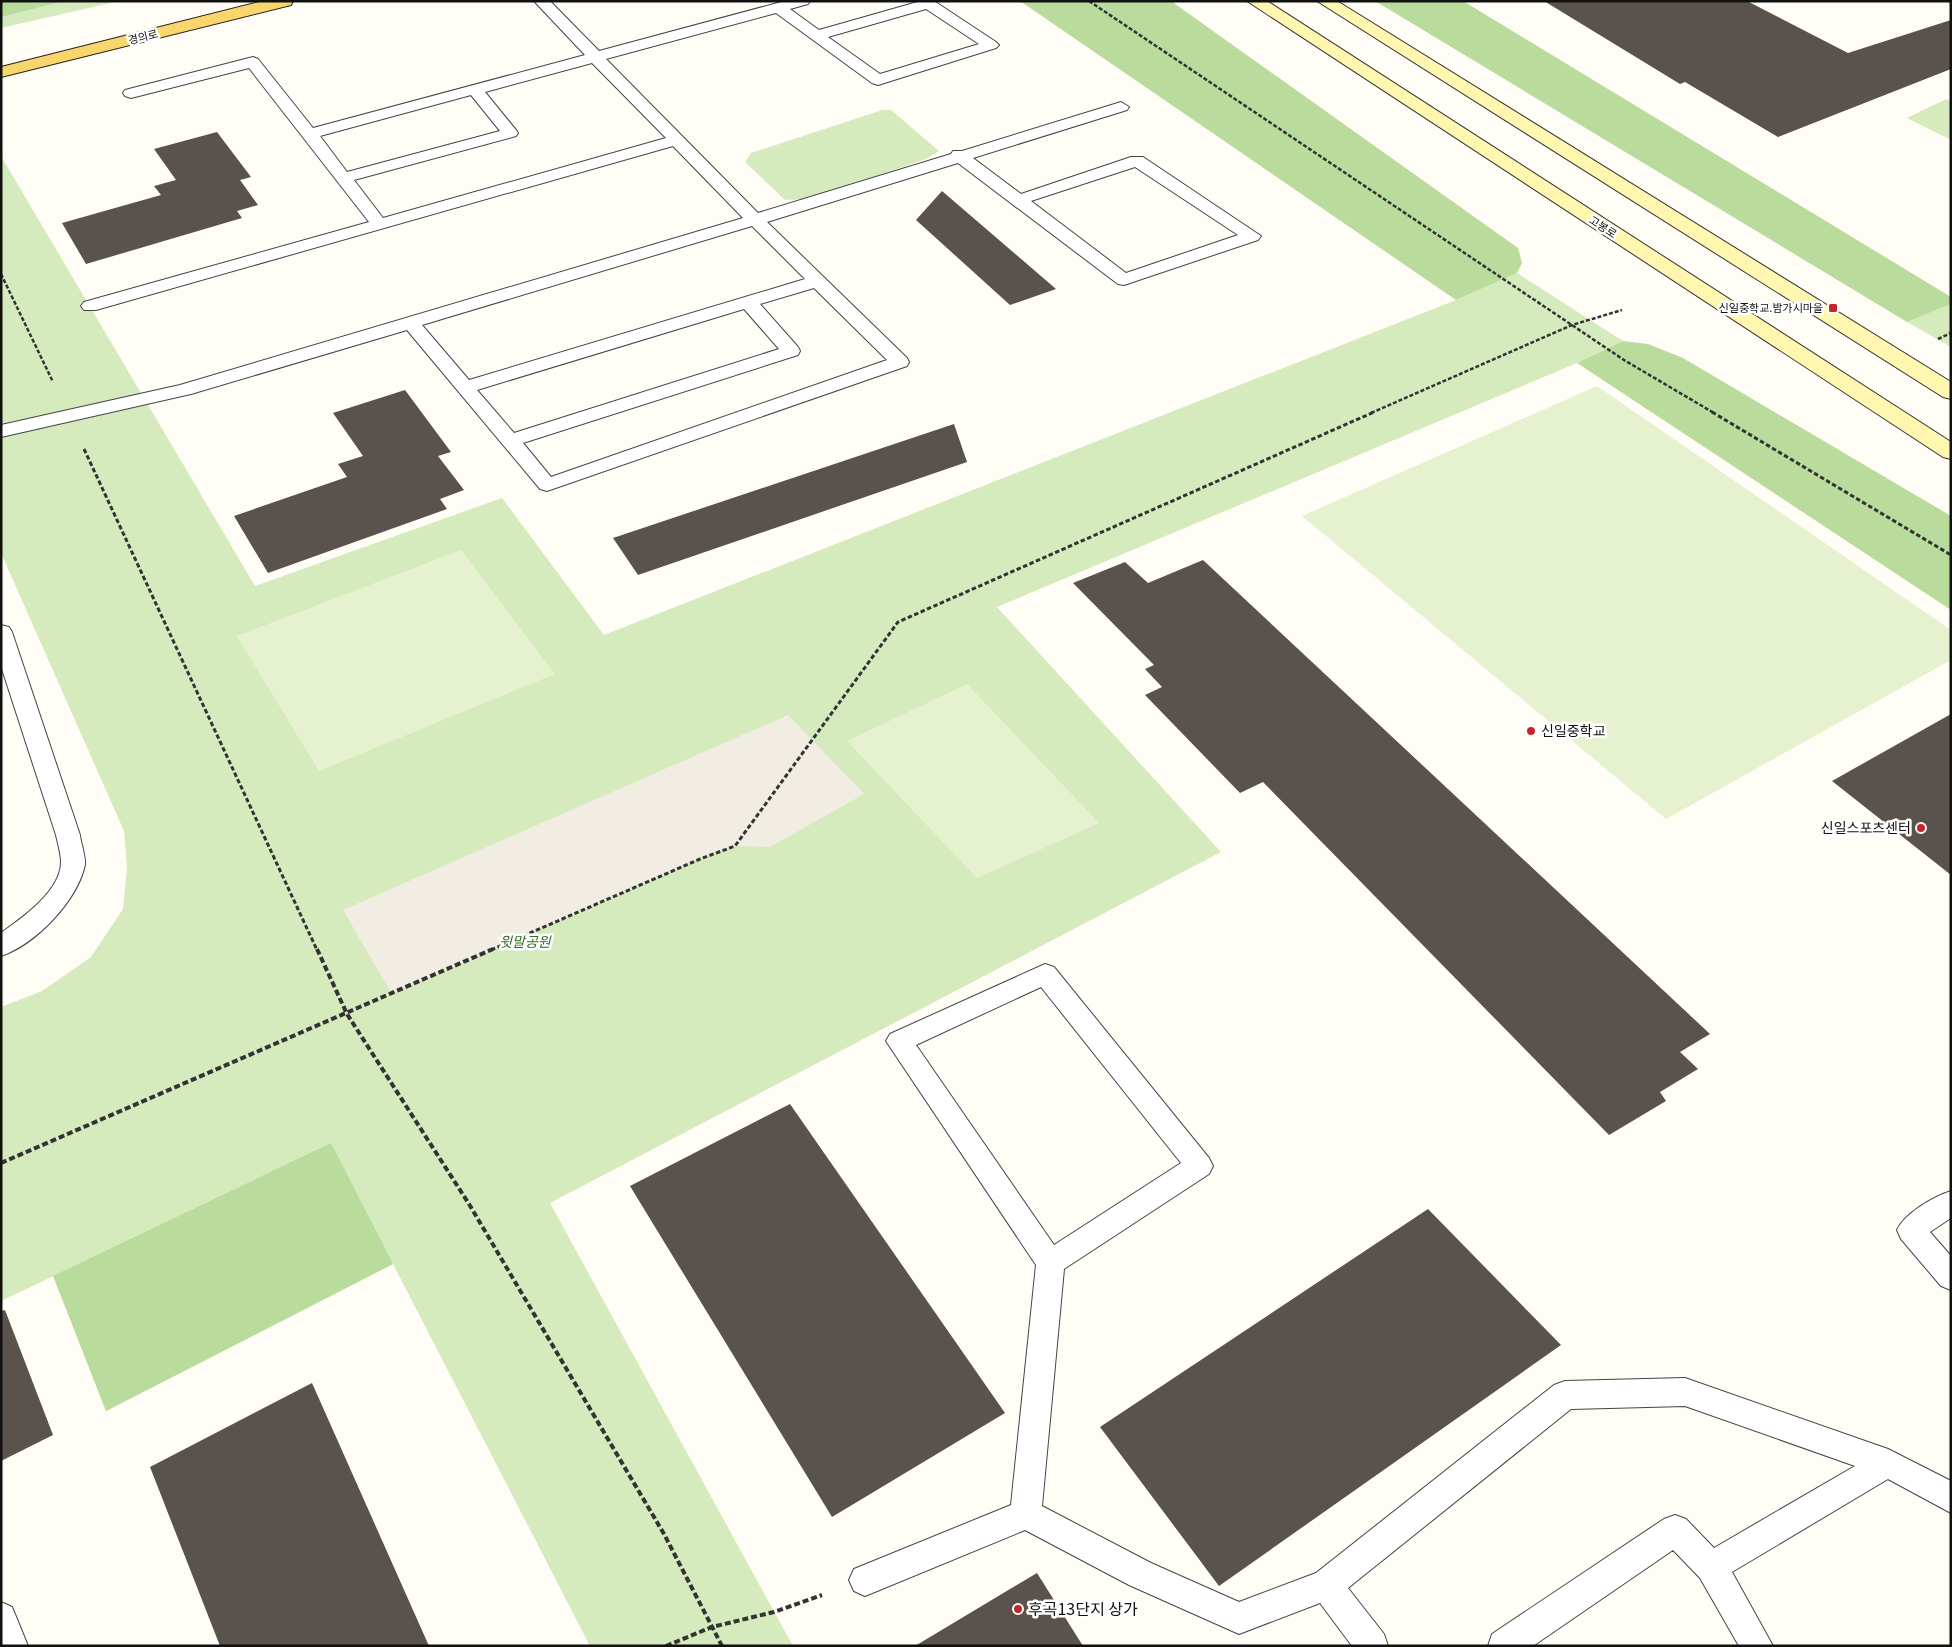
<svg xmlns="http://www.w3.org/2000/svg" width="1952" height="1647" viewBox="0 0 1952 1647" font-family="Georgia,'Noto Sans KR',serif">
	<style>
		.green { fill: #d5ebbd }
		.forest { fill: #b9dc9c }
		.pitch { fill: #e6f2cf }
		.plaza { fill: #f1ede2 }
		.building { fill: #5a524d }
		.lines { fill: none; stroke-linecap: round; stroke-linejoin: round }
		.service-casing { stroke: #444; stroke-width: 2 }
		.secondary-casing { stroke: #333; stroke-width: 2 }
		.primary-casing { stroke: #222; stroke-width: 2 }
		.path-far2 { stroke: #333; stroke-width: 2.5; stroke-dasharray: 4 2; stroke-linecap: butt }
		.path-far1 { stroke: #333; stroke-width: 3; stroke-dasharray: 4.5 2.5; stroke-linecap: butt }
		.path { stroke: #333; stroke-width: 4; stroke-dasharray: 6 3; stroke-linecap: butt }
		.service { fill: #fff; fill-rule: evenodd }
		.secondary { fill: #fff6b0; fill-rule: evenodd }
		.primary { fill: #f9d66b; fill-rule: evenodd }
		.poi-dot { fill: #c4262e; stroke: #fff; stroke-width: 2 }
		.labels { text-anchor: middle; stroke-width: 5; stroke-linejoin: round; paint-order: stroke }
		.far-street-label { font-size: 11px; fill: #111; stroke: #fff }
		.far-poi-label { font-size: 11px; fill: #111; stroke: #fff; text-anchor: end }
		.poi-label { font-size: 14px; fill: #111; stroke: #fff; text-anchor: start }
		.park-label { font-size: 14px; font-style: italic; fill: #2f6b1f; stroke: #fff }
		.near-poi-label { font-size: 16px; fill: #111; stroke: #fff; text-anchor: start }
	</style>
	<rect width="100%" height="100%" fill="#fffdf5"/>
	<g class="green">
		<path d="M1 1H119L1 28Z"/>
		<path d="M1946 99 1951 101V140L1907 118Z"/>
		<path d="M882 110H891L939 151 926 159 807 199 785 200 745 162 751 153Z"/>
		<path d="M1 156 255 586 502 498 604 635 1456 300 1517 273 1623 341 1577 363 997 607 1221 852 550 1203 793 1646H590L393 1264 106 1411 54 1276 1 1301V1007L42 991 91 957 123 909 127 868 124 831 1 553Z"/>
		<path d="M1951 304V347L1907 322Z"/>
	</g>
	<g class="forest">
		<path d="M1 1H64L1 17Z"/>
		<path d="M1020 1H1171L1518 248 1522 263 1517 273 1456 300Z"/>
		<path d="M1375 1H1463L1951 297V304L1907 322Z"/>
		<path d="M1623 341 1648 344 1683 358 1951 516V610L1577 363Z"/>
		<path d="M331 1143 393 1264 106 1411 53 1276Z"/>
	</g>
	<g class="pitch">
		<path d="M1597 386 1951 630V660L1666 819 1302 516Z"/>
		<path d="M461 550 555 674 319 771 237 636Z"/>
		<path d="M967 684 1099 823 977 878 847 741Z"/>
	</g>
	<path class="plaza" d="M788 715 864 794 770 847 735 846 700 859 392 994 343 910Z"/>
	<g class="building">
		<path d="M1544 1H1747L1848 53 1951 20V69L1778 137 1685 82 1680 84Z"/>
		<path d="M217 132 251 177 240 180 258 205 237 211 242 218 86 264 62 223 161 195 154 186 176 180 154 149Z"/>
		<path d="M942 191 1056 289 1010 305 916 220Z"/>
		<path d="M405 390 451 452 438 456 464 490 440 499 447 509 268 573 234 516 347 477 338 464 363 456 333 413Z"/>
		<path d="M954 424 967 462 638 575 613 538Z"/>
		<path d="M1203 560 1710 1034 1680 1052 1698 1069 1660 1092 1666 1101 1609 1135 1263 782 1240 793 1145 695 1162 687 1145 669 1154 665 1073 583 1125 562 1148 583Z"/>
		<path d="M1951 714V875L1832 781Z"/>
		<path d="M790 1104 1005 1413 832 1517 630 1186Z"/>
		<path d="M1428 1209 1561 1345 1219 1586 1100 1427Z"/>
		<path d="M5 1310 53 1435 1 1461V1311Z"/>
		<path d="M312 1383 429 1646H220L150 1467Z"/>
		<path d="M1037 1573 1083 1646H915Z"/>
	</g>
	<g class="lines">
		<defs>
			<g id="service">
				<path d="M534 1H550L599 51 785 1H810L808 4 790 9 819 30 921 1H934L996 42 999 45 996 48 878 85 872 83 776 13 606 59 758 213 951 154 953 151H962L1121 102 1129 107 1127 110 973 158 1021 194 1131 157H1143L1261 236 1258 240 1124 285 1118 284 958 163 767 222 907 358 909 362 907 366 547 491 540 489 407 330 191 394 1 437V425L180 385 743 218 673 146 96 310H84L81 306 84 302 369 222 249 68 131 98 125 96 123 93 125 90 253 57 258 59 313 128 585 55ZM926 9 979 44 880 74 828 37ZM592 63 666 138 383 218 354 180 516 136 518 133 516 130 485 92ZM471 95 500 131 347 172 320 136ZM1135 167 1238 235 1126 273 1031 201ZM752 226 805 279 469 380 422 325ZM814 288 887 360 551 477 523 443 798 355 800 351 798 347 760 304ZM744 309 779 349 514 433 477 390Z"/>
				<path d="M1 625 9 627 12 632 80 835C81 844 86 857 85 865 77 901 36 944 1 956V933C22 918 61 891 61 862 61 854 58 844 56 835L1 666Z"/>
				<path d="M1045 964 1054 967 1209 1158 1213 1166 1209 1174 1064 1269 1042 1506 1151 1563 1239 1602 1316 1573 1554 1385 1565 1381 1685 1378 1888 1449 1951 1481V1513L1888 1479 1732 1572 1773 1646H1739L1700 1578 1673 1550 1533 1646H1488L1492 1634 1664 1519 1675 1515 1686 1519 1714 1548 1855 1466 1685 1406 1571 1409 1348 1588 1384 1634 1388 1646H1352L1320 1603 1239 1634 1129 1585 1025 1530 865 1596 854 1591 849 1580 854 1569 1011 1505 1036 1265 886 1041 890 1034ZM1041 987 1181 1163 1054 1245 916 1045Z"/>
				<path d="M1951 1191V1218L1930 1232 1951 1256V1290L1941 1286 1901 1239 1897 1230C1905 1213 1933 1197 1951 1191Z"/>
				<path d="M1 1602 12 1607 28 1646H1Z"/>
			</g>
			<g id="secondary">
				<path d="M1247 1H1267L1951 442V459L1943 457Z"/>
				<path d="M1317 1H1337L1951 382V399L1943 397Z"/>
			</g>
			<path id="primary" d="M263 1H293L291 5 1 77V67Z"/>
		</defs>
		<use href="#service" class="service-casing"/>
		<use href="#secondary" class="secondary-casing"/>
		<use href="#primary" class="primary-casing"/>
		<g class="path-far2">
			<path d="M1089 1 1624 360 1714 413"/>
			<path d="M1 274 53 382"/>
			<path d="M1938 339 1951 333"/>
			<path d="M1371 413 1572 325 1622 310"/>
		</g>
		<g class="path-far1">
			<path d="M1712 412 1951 555"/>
			<path d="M84 449 317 950"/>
			<path d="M491 950 700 859 735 846 898 622 1374 412"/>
		</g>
		<g class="path">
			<path d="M317 949 347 1014 469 1204 664 1534 722 1646"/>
			<path d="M1 1163 493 949"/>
			<path d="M666 1646 712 1627 774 1612 822 1595"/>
		</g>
		<use href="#service" class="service"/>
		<use href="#secondary" class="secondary"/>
		<use href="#primary" class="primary"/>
	</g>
	<g class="poi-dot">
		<rect x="1828" y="303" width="10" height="10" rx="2.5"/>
		<circle cx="1531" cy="731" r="5"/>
		<circle cx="1921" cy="828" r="5"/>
		<circle cx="1018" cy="1609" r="5"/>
	</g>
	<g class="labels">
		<g class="far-street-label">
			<text transform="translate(143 37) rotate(-14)" y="4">경의로</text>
			<text transform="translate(1603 227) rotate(33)" y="4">고봉로</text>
		</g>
		<g class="far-poi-label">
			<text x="1823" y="312">신일중학교.밤가시마을</text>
		</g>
		<g class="poi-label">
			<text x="1541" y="736">신일중학교</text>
			<text x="1911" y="833" text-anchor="end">신일스포츠센터</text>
		</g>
		<g class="park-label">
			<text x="525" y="947">윗말공원</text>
		</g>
		<g class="near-poi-label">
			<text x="1028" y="1615">후곡13단지 상가</text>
		</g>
	</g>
	<rect width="1952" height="1647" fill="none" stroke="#111111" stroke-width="5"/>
</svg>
